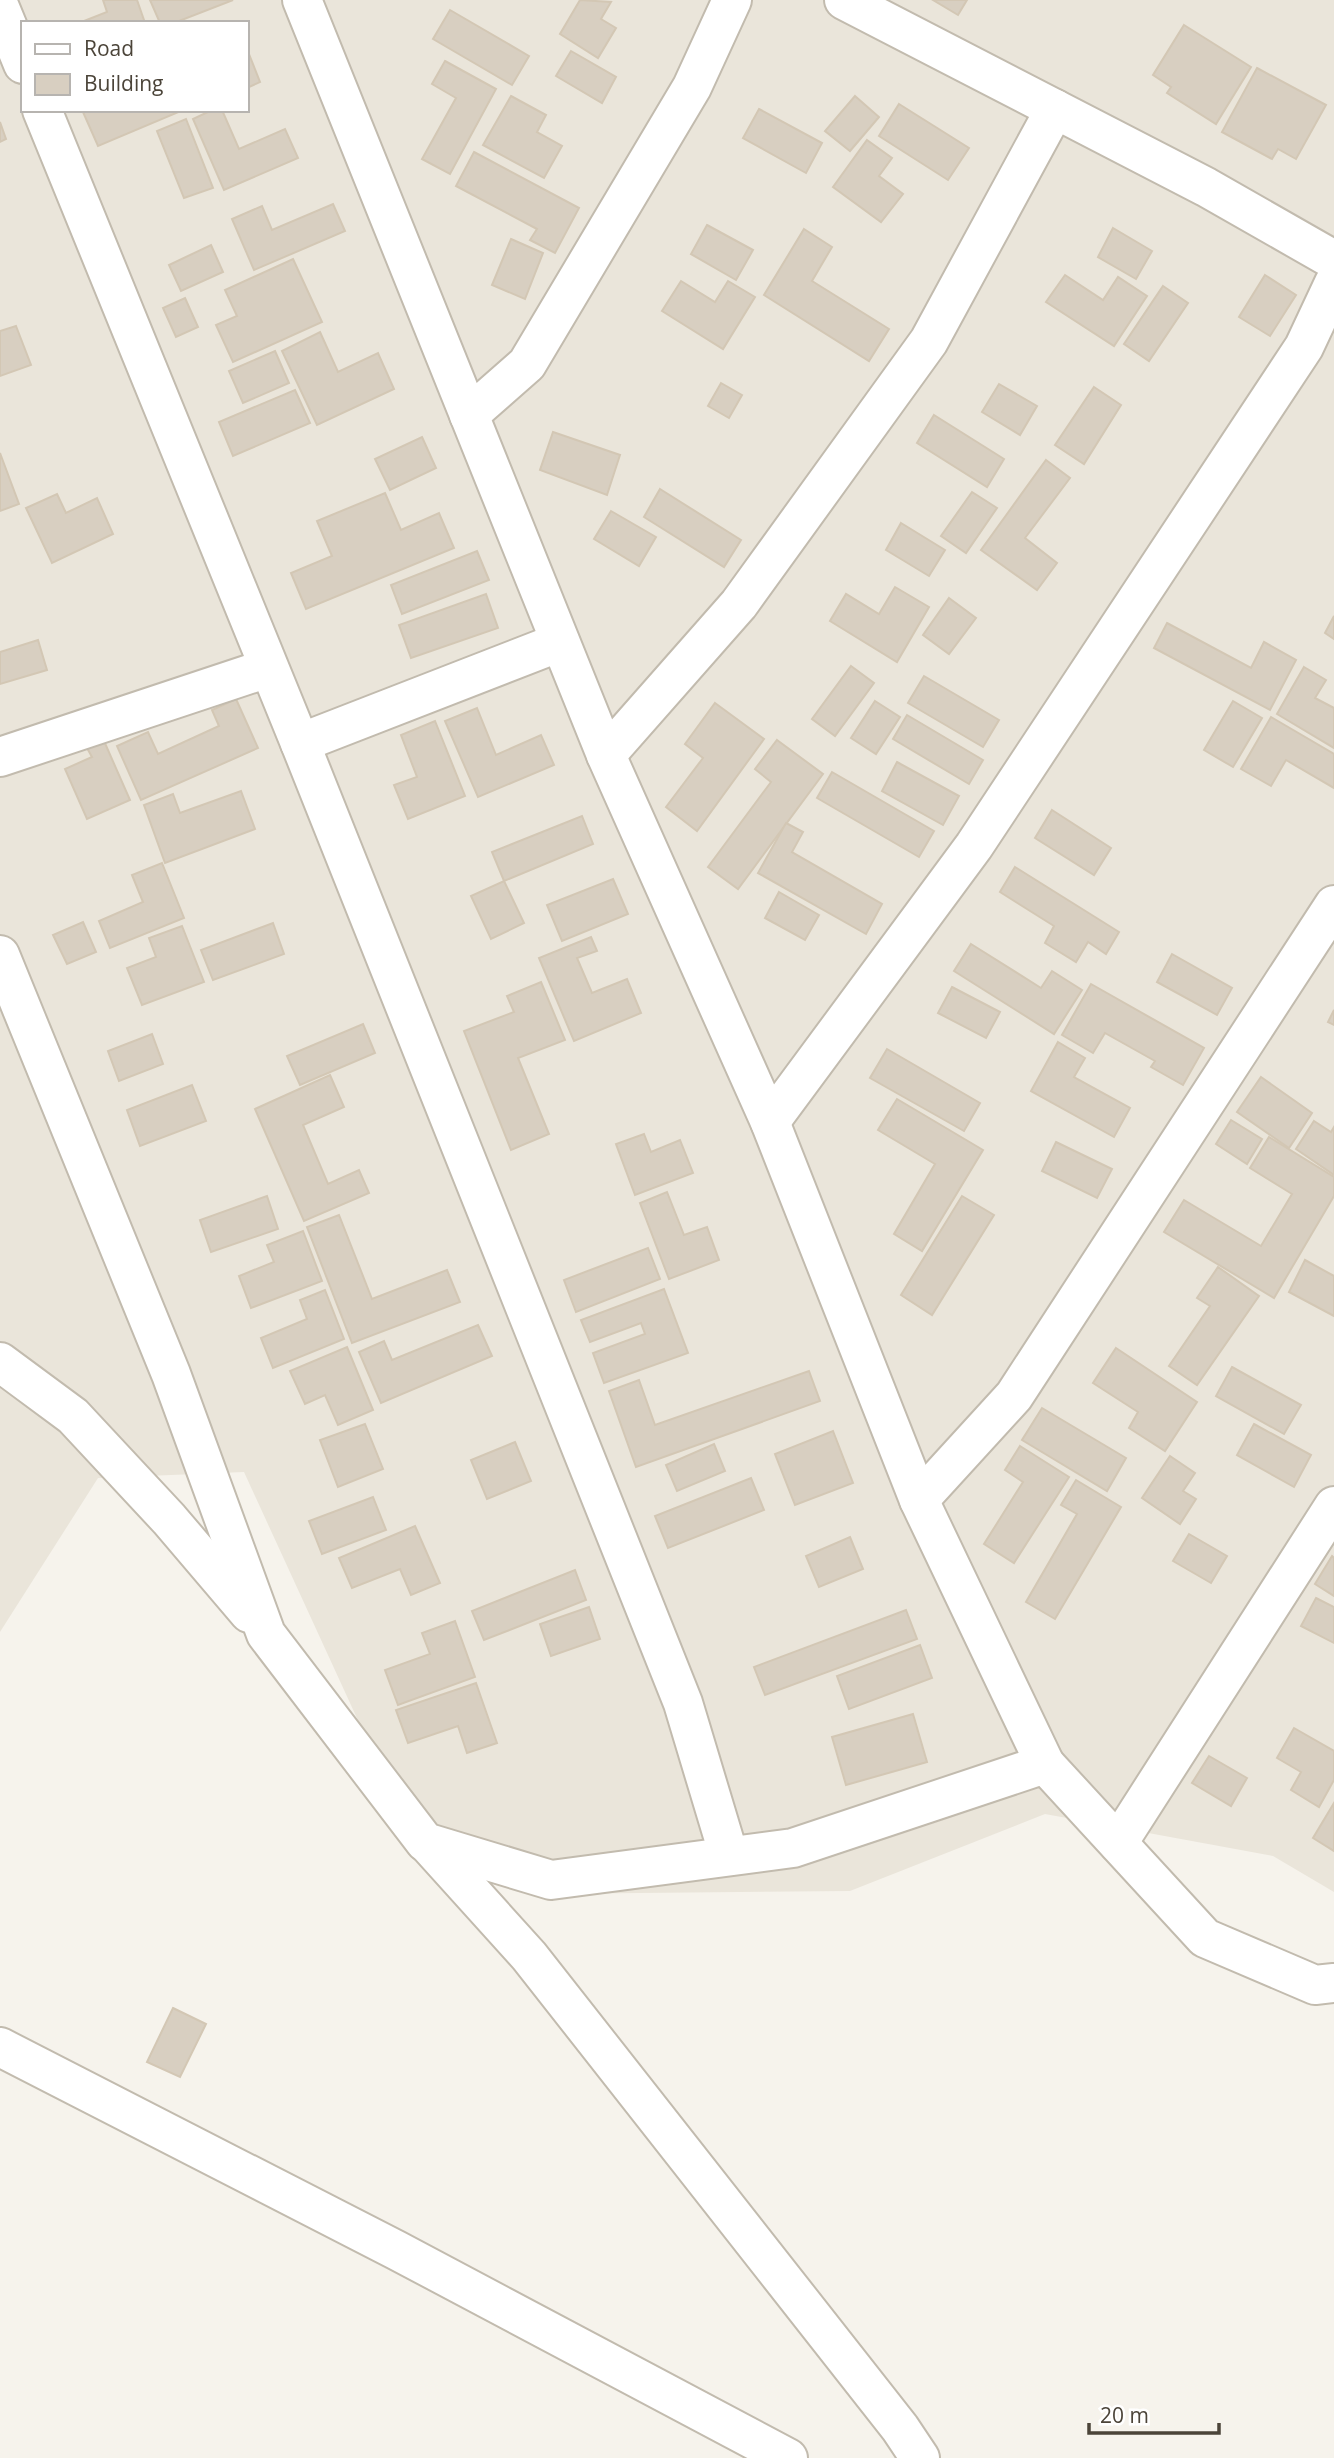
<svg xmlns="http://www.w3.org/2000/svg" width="1334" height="2458" viewBox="0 0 1334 2458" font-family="'Open Sans',sans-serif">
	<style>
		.residential { fill: #eae5da; fill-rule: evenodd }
		.building { fill: #d8cfc1; stroke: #d3c7b4; stroke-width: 2 }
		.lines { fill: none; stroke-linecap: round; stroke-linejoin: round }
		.street-casing { stroke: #c2bbae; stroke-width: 42 }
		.street { stroke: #fff; stroke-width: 38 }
	</style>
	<rect width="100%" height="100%" fill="#f6f3ec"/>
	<path class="residential" d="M0 0H1334V1892L1273 1856 1045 1814 850 1891 540 1894 423 1862 244 1472 98 1478 0 1632ZM23 23H247V110H23Z"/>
	<g class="building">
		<path d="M103 0H137L145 23H79L107 12Z"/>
		<path d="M150 0H233L174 23H160Z"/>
		<path d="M580 0 611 2 601 19 616 28 598 58 560 34Z"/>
		<path d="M933 0H967L958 15Z"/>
		<path d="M450 10 529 56 512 85 433 39Z"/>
		<path d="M1184 25 1251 67 1216 124 1167 93 1171 87 1153 75Z"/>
		<path d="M247 49 260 82 247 88Z"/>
		<path d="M571 51 616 77 602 103 556 76Z"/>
		<path d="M445 61 496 89 450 174 422 159 456 98 432 84Z"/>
		<path d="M1257 68 1326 105 1296 159 1278 149 1272 159 1222 132Z"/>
		<path d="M511 96 546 115 537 132 562 146 544 178 483 145Z"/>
		<path d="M855 96 879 117 850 151 825 131Z"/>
		<path d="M899 104 969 148 948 180 879 136Z"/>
		<path d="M759 109 822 143 806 173 743 138Z"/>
		<path d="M88 110H180L181 111 98 146 83 112Z"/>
		<path d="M212 110H222L239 149 285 129 298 158 224 190 193 119Z"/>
		<path d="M186 119 213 188 184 198 157 131Z"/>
		<path d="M0 122 6 139 0 142Z"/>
		<path d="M867 140 892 158 879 176 903 194 881 222 833 187Z"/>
		<path d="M474 152 579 208 555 253 530 240 537 229 456 186Z"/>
		<path d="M333 204 345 231 254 270 232 219 262 206 272 230Z"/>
		<path d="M707 225 753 250 736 280 691 254Z"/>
		<path d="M1113 228 1152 251 1136 279 1098 257Z"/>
		<path d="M804 229 832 247 812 281 889 329 869 361 764 295Z"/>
		<path d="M511 239 543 253 525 299 492 285Z"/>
		<path d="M211 245 223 272 181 291 169 265Z"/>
		<path d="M293 259 322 322 233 362 216 325 237 316 225 290Z"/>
		<path d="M1065 275 1103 300 1118 277 1147 296 1114 346 1046 302Z"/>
		<path d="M1265 275 1296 295 1270 336 1239 317Z"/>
		<path d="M681 281 715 302 728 281 755 297 723 349 662 311Z"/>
		<path d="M1163 286 1188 303 1149 361 1124 344Z"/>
		<path d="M185 298 198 327 176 337 163 308Z"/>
		<path d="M16 326 31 365 0 376V331Z"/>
		<path d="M320 332 338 372 378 353 394 389 317 425 282 351Z"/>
		<path d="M275 351 289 383 243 403 229 371Z"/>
		<path d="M721 383 742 395 729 418 708 406Z"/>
		<path d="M999 384 1037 406 1020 435 982 412Z"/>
		<path d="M1094 387 1121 405 1084 464 1055 445Z"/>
		<path d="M295 390 310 423 233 456 219 422Z"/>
		<path d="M934 415 1004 459 987 487 917 443Z"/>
		<path d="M553 432 620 455 607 495 540 470Z"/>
		<path d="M422 437 436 468 390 490 375 459Z"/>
		<path d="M0 453 19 504 0 511Z"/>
		<path d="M1046 460 1070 478 1025 538 1057 563 1037 590 981 550Z"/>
		<path d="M660 489 741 540 724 567 644 517Z"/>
		<path d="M972 492 997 508 966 553 941 536Z"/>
		<path d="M385 493 401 530 439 513 454 548 306 609 291 573 332 556 317 521Z"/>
		<path d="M57 494 66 513 97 498 113 534 52 563 26 508Z"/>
		<path d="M611 511 656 537 639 566 594 539Z"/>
		<path d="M901 523 945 550 929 576 886 550Z"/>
		<path d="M477 551 489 580 402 614 391 585Z"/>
		<path d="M895 587 929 607 897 662 830 621 846 594 879 614Z"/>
		<path d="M486 594 498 628 411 658 399 625Z"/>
		<path d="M949 598 976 618 949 654 923 635Z"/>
		<path d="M1334 616V639L1325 633Z"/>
		<path d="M1167 623 1251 668 1264 642 1296 660 1270 710 1154 648Z"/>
		<path d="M38 640 47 670 0 684V652Z"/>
		<path d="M851 666 874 683 835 736 812 719Z"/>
		<path d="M1304 667 1326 680 1315 698 1334 708V748L1277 714Z"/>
		<path d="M924 676 999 720 983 747 908 703Z"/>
		<path d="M236 699 258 748 141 800 117 746 148 732 158 754 219 726 212 710Z"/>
		<path d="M875 701 900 717 876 754 851 738Z"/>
		<path d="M1233 701 1262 718 1233 767 1204 750Z"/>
		<path d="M715 703 764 739 697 831 666 807 703 758 685 744Z"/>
		<path d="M477 708 496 755 541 735 554 765 478 797 445 721Z"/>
		<path d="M907 715 983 760 969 784 893 739Z"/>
		<path d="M1271 717 1334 754V788L1286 760 1271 786 1241 769Z"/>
		<path d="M435 721 465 796 408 819 394 785 417 777 401 735Z"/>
		<path d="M777 740 823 774 738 889 708 867 771 782 755 769Z"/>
		<path d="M104 741 130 800 87 819 65 769 92 757 87 748Z"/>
		<path d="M897 762 959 796 943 825 882 791Z"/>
		<path d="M832 772 934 831 919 857 817 798Z"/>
		<path d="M241 791 255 829 165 863 144 805 173 794 180 813Z"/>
		<path d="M1052 810 1111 848 1094 875 1035 838Z"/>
		<path d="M582 816 593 844 504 881 492 852Z"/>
		<path d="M786 823 803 832 792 852 882 904 866 934 758 873Z"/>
		<path d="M162 863 184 918 110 948 99 921 143 902 132 875Z"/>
		<path d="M1015 867 1119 932 1106 954 1088 942 1076 962 1045 943 1054 926 1000 892Z"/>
		<path d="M613 879 628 914 562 941 547 905Z"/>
		<path d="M504 881 524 923 491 939 471 896Z"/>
		<path d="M779 892 819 915 805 940 765 918Z"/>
		<path d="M83 922 96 952 67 964 53 935Z"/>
		<path d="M273 923 284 954 213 980 201 950Z"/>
		<path d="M182 926 204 982 142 1005 127 968 156 957 149 938Z"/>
		<path d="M591 937 597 951 577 958 592 993 627 979 641 1013 574 1041 539 958Z"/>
		<path d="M971 944 1041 988 1052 971 1082 990 1054 1034 954 971Z"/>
		<path d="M1172 954 1232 988 1217 1015 1157 982Z"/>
		<path d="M541 982 565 1040 518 1058 549 1134 511 1150 464 1031 514 1012 507 996Z"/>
		<path d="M1091 984 1204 1048 1183 1085 1151 1067 1155 1061 1105 1033 1093 1053 1062 1035Z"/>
		<path d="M952 987 1000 1012 986 1038 938 1013Z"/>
		<path d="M1334 1010V1025L1328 1022Z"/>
		<path d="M363 1024 375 1053 300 1085 287 1056Z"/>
		<path d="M152 1034 163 1064 119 1081 108 1051Z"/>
		<path d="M1058 1042 1085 1058 1074 1077 1130 1108 1114 1137 1031 1091Z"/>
		<path d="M887 1049 980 1103 964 1131 870 1078Z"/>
		<path d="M330 1075 344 1107 303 1125 328 1184 359 1170 369 1193 304 1221 255 1109Z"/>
		<path d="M1261 1077 1312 1113 1289 1148 1237 1112Z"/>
		<path d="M192 1085 206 1121 140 1146 127 1110Z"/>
		<path d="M897 1099 983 1150 922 1251 894 1234 935 1164 878 1130Z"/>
		<path d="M1231 1120 1262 1139 1247 1164 1216 1144Z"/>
		<path d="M1314 1121 1331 1132 1334 1127V1175L1296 1149Z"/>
		<path d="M644 1134 651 1152 680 1140 693 1173 635 1195 616 1144Z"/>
		<path d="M1269 1137 1334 1177V1196L1274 1298 1164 1232 1184 1200 1261 1246 1292 1194 1250 1168Z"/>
		<path d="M1056 1142 1112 1169 1097 1198 1042 1171Z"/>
		<path d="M667 1192 684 1235 707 1227 719 1260 669 1279 640 1203Z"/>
		<path d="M267 1196 278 1229 211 1252 200 1220Z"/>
		<path d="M962 1196 994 1215 932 1315 901 1295Z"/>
		<path d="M339 1215 372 1299 447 1270 460 1302 352 1343 307 1227Z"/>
		<path d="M303 1231 322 1281 251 1308 239 1276 274 1262 267 1245Z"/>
		<path d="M648 1248 660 1279 576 1312 564 1280Z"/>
		<path d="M1305 1260 1334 1276V1316L1289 1292Z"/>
		<path d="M1218 1267 1259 1296 1197 1385 1169 1366 1210 1306 1197 1298Z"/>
		<path d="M664 1289 688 1353 604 1383 593 1353 645 1334 641 1323 590 1342 581 1320Z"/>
		<path d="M325 1290 344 1339 273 1368 261 1338 307 1319 300 1300Z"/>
		<path d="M478 1325 492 1356 381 1403 359 1352 384 1341 392 1360Z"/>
		<path d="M347 1347 373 1410 338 1425 325 1395 305 1404 290 1371Z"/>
		<path d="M1116 1348 1197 1402 1165 1451 1129 1428 1138 1412 1093 1383Z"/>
		<path d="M1232 1367 1301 1405 1284 1434 1216 1396Z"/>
		<path d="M809 1371 820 1401 636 1467 609 1391 639 1380 655 1425Z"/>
		<path d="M1042 1408 1126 1458 1107 1491 1022 1440Z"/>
		<path d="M365 1424 383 1469 338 1487 320 1440Z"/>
		<path d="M1254 1424 1311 1455 1294 1487 1237 1455Z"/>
		<path d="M833 1431 853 1483 795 1505 775 1454Z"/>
		<path d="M515 1442 531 1481 487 1499 471 1460Z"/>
		<path d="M714 1444 725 1471 677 1491 666 1465Z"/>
		<path d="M1020 1446 1069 1477 1014 1563 984 1544 1023 1482 1005 1470Z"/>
		<path d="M1170 1456 1195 1473 1183 1491 1196 1499 1180 1524 1142 1498Z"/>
		<path d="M751 1478 764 1510 668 1548 655 1516Z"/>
		<path d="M1076 1480 1121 1507 1055 1619 1026 1602 1077 1514 1061 1505Z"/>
		<path d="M373 1497 386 1530 322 1554 309 1521Z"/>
		<path d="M415 1526 440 1583 411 1595 400 1569 352 1588 339 1558Z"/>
		<path d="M1189 1534 1227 1556 1211 1583 1173 1561Z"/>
		<path d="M850 1537 863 1569 819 1587 806 1556Z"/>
		<path d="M1332 1556 1334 1558V1596L1315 1584Z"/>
		<path d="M575 1570 586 1600 484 1640 472 1611Z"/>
		<path d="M1316 1598 1334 1607V1643L1301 1626Z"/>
		<path d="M589 1607 600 1639 551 1656 540 1624Z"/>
		<path d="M906 1610 917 1639 765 1695 754 1667Z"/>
		<path d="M455 1621 475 1677 398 1705 385 1670 430 1654 422 1633Z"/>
		<path d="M920 1645 932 1678 849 1709 837 1676Z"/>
		<path d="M476 1683 497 1743 467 1753 458 1726 408 1743 396 1710Z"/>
		<path d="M913 1714 927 1762 846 1785 832 1737Z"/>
		<path d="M1294 1728 1334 1751V1780L1319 1807 1291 1790 1301 1772 1277 1758Z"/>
		<path d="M1209 1756 1247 1778 1231 1806 1192 1783Z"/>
		<path d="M1334 1803V1851L1313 1838Z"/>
		<path d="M173 2008 206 2024 180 2077 147 2062Z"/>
	</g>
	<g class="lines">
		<defs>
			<g id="street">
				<path d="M302 0 606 755 770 1122 919 1500 1045 1764"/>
				<path d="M844 0 1206 187 1334 260"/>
				<path d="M0 8 23 64"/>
				<path d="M42 110 300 743 683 1703 729 1856"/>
				<path d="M469 415 527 364 692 87 732 0"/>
				<path d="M300 743 560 642"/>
				<path d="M606 755 739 604 929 341 1055 109"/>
				<path d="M0 757 268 668"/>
				<path d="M0 955 171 1374 266 1634 425 1842 551 1880 793 1848 1045 1764 1205 1938 1315 1985 1334 1983"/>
				<path d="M770 1122 974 846 1304 347 1334 283"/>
				<path d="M0 1362 73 1416 169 1519 249 1613"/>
				<path d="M919 1500 1014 1396 1334 905"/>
				<path d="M427 1843 529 1956 900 2428 920 2458"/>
				<path d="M1118 1843 1334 1506"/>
				<path d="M0 2047 396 2250 788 2458"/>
			</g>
		</defs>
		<use href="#street" class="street-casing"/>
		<use href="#street" class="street"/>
	</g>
	<rect x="21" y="21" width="228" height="91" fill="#ffffff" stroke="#b7b4b0" stroke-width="2"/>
	<rect x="35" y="44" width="35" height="10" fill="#ffffff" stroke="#b7b4b0" stroke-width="2"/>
	<text x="84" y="56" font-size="21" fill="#4b4439">Road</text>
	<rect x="35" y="74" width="35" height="21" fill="#d8cfc1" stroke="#b7b4b0" stroke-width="2"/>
	<text x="84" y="91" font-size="21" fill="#4b4439">Building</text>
	<path d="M1089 2423v10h130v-10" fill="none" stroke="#4b4439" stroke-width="3.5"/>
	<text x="1100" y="2423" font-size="21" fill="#4b4439" stroke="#ffffff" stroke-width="5" paint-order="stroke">20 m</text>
</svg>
